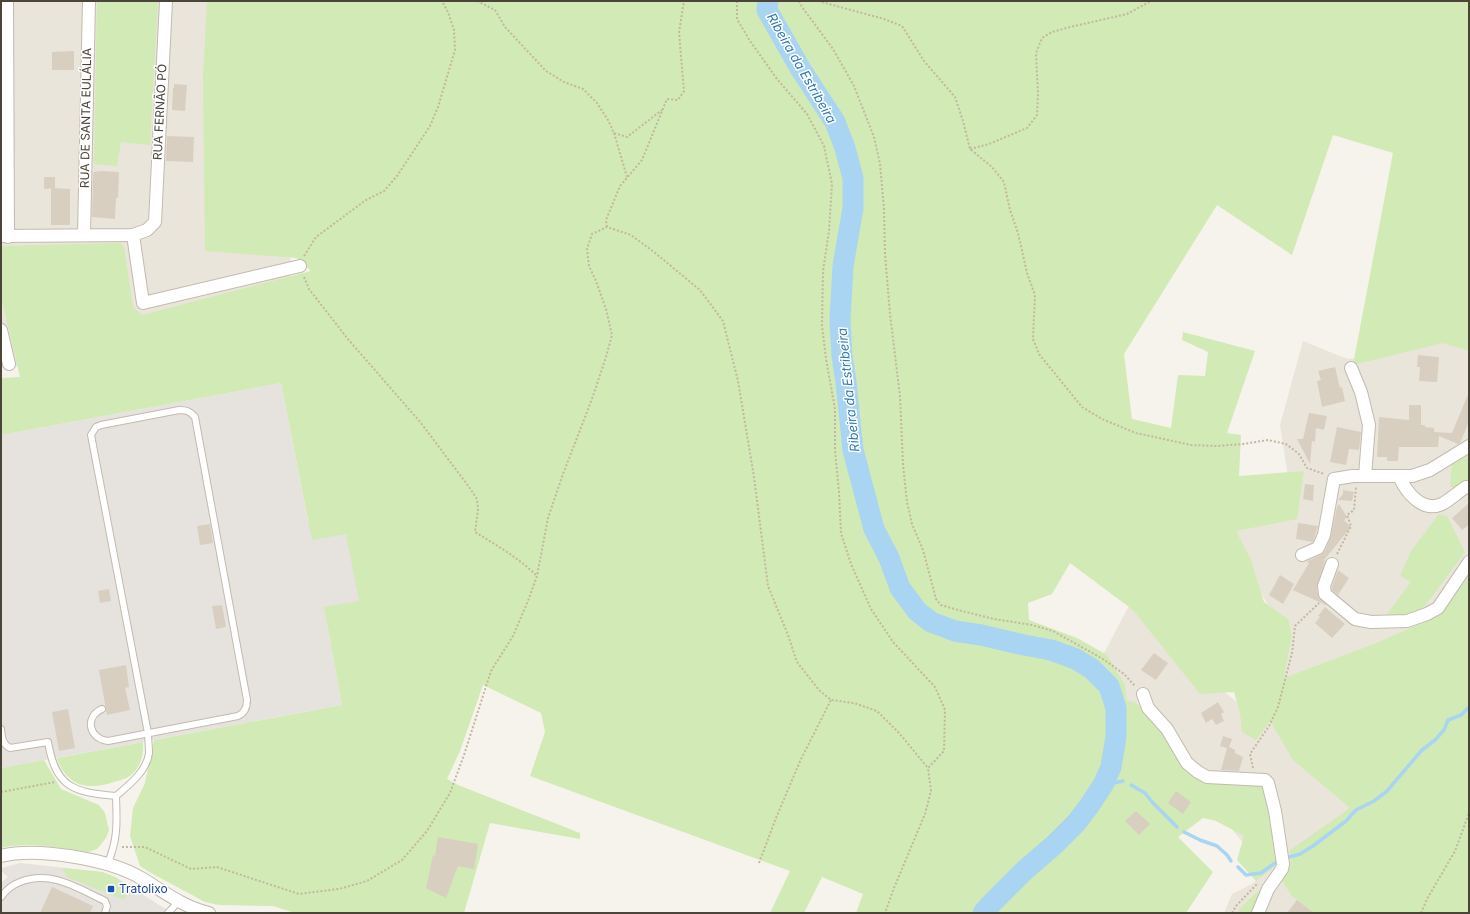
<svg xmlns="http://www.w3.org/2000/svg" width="1470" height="914" viewBox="0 0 1470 914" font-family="Inter,sans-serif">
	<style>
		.residential { fill: #eae5da }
		.industrial { fill: #e6e2dd }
		.green { fill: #d2eab5 }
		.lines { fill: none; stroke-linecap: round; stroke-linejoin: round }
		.stream { stroke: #a9d4f2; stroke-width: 3.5 }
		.river { stroke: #a9d4f2; stroke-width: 21 }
		.building { fill: #d8cfc1 }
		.service-casing { stroke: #c2bbae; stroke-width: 8 }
		.minor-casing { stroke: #c2bbae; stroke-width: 14 }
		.path { stroke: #c4b79f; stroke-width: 2; stroke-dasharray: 2 2; stroke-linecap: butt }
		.service { stroke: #fff; stroke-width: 6 }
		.minor { stroke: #fff; stroke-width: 12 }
		.transit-dot { fill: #1a4fb4; stroke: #fff; stroke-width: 1.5 }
		.labels { text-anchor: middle; stroke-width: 3; stroke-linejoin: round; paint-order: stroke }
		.street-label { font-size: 12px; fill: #4b4439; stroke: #fff }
		.transit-label { font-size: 12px; fill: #164399; stroke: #fff; text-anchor: start }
		.water-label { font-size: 13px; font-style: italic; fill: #2e7ab2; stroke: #fff }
	</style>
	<rect width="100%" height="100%" fill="#f6f3ec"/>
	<g class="residential">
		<path d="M1 1H303L287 333 1 368Z"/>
		<path d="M1469 337V582L1441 622 1274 687 1280 627 1218 515 1293 510 1280 425 1303 341 1342 357 1349 359 1360 358Z"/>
		<path d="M1132 600 1219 688 1246 709 1278 722 1343 787 1368 862 1389 913H1224L1232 894 1252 884 1266 871 1204 795 1123 730 1103 655Z"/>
	</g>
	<g class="industrial">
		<path d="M281 383 308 521 363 511 380 601 327 623 342 705 1 768V435Z"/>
		<path d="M20 863 102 872 115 877 172 913H1V883L8 877 1 871V868Z"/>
	</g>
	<g class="green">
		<path d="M97 1H158L150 145 121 142 117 166 94 164Z"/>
		<path d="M207 1H1469V351L1443 343 1353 365 1393 153 1333 135 1292 255 1217 205 1124 354 1132 419 1171 428 1178 375 1205 376 1208 352 1182 340 1183 332 1255 351 1227 433 1241 435 1239 476 1304 471 1297 519 1236 531 1251 560 1264 602 1288 619 1292 635 1284 678 1379 642 1439 615 1469 573V913H1314L1292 896 1282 881 1292 858 1289 851 1350 808 1293 760 1270 721 1256 740 1242 732 1240 713 1234 692 1200 694 1133 610 1070 563 1052 594 1028 603 1029 620 1077 638 1107 655 1125 685 1127 701 1135 702 1165 733 1185 766 1194 776 1206 783 1263 785 1278 864 1256 881 1237 860 1244 836 1216 821 1203 818 1178 837 1213 872 1186 913H856L863 894 822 877 804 913H770L790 871 530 776 545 732 541 713 483 685 460 751 447 779 458 785 580 833V839L490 823 464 913H295L273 906 219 905 205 902 151 873 140 866 130 836 133 808 145 783 154 740 342 705 324 607 359 601 346 534 312 540 281 383 1 435V378L20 377 1 297V246L120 243 124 246 133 307 142 315 311 271 297 258 205 251 203 76Z"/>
		<path d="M1469 451V485L1450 487 1452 462Z"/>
		<path d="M1439 514 1447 516 1465 552 1422 610 1414 614H1387L1411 582 1400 576 1411 551Z"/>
		<path d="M143 742C144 754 141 767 131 775 127 779 119 780 114 782 88 791 66 786 57 758Z"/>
		<path d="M44 760 61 789 99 805 105 813 109 830 106 838 97 849 89 852C59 848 31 841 1 848V768Z"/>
		<path d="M62 868 102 872 115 877 130 887 124 900 67 877Z"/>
		<path d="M1267 883 1256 913H1237L1243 905Z"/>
	</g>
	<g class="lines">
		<g class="stream">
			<path d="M1103 785 1123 781"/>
			<path d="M1131 785 1145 793 1153 803 1177 827"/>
			<path d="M1184 832 1200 840 1217 846 1227 855 1231 861"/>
			<path d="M1286 858 1300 854 1313 846 1346 821 1356 810 1374 801 1387 791 1422 750 1435 740 1444 730 1448 720 1461 715 1469 707"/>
			<path d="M1238 867 1246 875 1261 873 1275 863"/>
		</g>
		<path class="river" d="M768 1 767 10 800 68 835 122 845 148 853 178V208L843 266 840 320 842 356 846 382 853 450 874 529 889 558 900 588 917 611 931 622 955 631 981 635 1024 645 1051 650 1076 659 1092 669 1109 686 1116 708V737L1111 767 1103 785 1089 806 1077 822 1054 845 1025 870 989 906 983 913"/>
	</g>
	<g class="building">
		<path d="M74 51V70H52V52Z"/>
		<path d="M174 84 187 85 185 111 172 110 173 88H174Z"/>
		<path d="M167 136 194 137 193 162 166 161Z"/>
		<path d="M101 171 119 172 118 198H116L115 219 92 217 93 175 94 172Z"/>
		<path d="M44 177H55V188L44 189Z"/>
		<path d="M51 188 70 189V225H51Z"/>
		<path d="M1418 355 1439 357 1437 382 1419 381 1420 367H1417Z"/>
		<path d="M1335 367 1340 388 1342 387 1345 401 1322 407 1317 381 1321 380 1318 371Z"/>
		<path d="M1469 392V422L1460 443 1458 444 1439 436 1438 447H1399L1398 461H1387V457H1377L1379 417 1409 420V405H1421V425H1425V427L1434 428V432L1452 433Z"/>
		<path d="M1309 413 1327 416 1324 430 1316 428 1315 442 1312 441 1310 464 1297 439H1303Z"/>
		<path d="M1337 427 1361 432 1359 450 1349 449 1346 465 1330 462Z"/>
		<path d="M1305 484 1314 485 1313 501 1303 499Z"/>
		<path d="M1343 490 1354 492 1352 501 1338 500 1343 494Z"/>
		<path d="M1469 503V525L1462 530 1452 518Z"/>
		<path d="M1339 504 1347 517 1344 520 1351 527 1324 560 1325 561 1317 587 1318 595 1320 599 1328 606 1293 590 1309 563 1307 562 1308 561 1321 555 1325 551 1331 536 1337 507Z"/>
		<path d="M1298 523 1318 526 1313 542 1296 539Z"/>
		<path d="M210 524 213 543 200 545 197 526Z"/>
		<path d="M1338 570 1349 578 1338 595 1332 590V587Z"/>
		<path d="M1280 575 1294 584 1283 604 1269 595Z"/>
		<path d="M109 589 111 601 100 603 98 591Z"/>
		<path d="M222 605 226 627 216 629 212 606Z"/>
		<path d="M1325 607 1345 624 1332 638 1315 623 1320 617 1318 616Z"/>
		<path d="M1154 653 1168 663 1156 680 1141 670Z"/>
		<path d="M126 665 129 687 125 688 130 710 107 715 99 670Z"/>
		<path d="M1218 702 1224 712 1221 714 1224 721 1216 725 1212 719 1206 723 1201 713Z"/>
		<path d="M68 709 75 748 59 751 52 712Z"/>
		<path d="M1223 736 1232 739 1229 747 1235 750V753L1243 757 1239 771 1221 770 1227 748 1220 746Z"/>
		<path d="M1176 791 1191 802 1183 814 1168 803Z"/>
		<path d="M1136 811 1150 824 1139 835 1125 821Z"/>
		<path d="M438 837 478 844 474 869 458 866 446 898 426 888 433 855 435 856Z"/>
		<path d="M52 887 93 906 90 913H40Z"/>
		<path d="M1297 900 1314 913H1287Z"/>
	</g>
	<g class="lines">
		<defs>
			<g id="service">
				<path d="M102 709C84 717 89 739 108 741L238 716C245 713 247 707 247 700L195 417C190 411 186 410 179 410L101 425 96 427 91 435 148 733C148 740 149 746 149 753 147 771 129 785 116 796 117 823 118 838 108 863"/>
				<path d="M1 729C2 737 2 744 10 748L48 742C56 788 73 792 116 796"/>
				<path d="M1 897C6 890 12 885 20 882 52 870 77 888 105 901L107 906 105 913"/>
				<path d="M168 913 179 901"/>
			</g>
			<g id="minor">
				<path d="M7 1 8 237"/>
				<path d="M84 235 89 1"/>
				<path d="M133 235 143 303 300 266"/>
				<path d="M1 236 133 235 147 230 155 222 166 1"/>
				<path d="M1 330 9 364"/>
				<path d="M1351 368 1361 392 1369 425 1365 476"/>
				<path d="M1399 476C1406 492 1422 513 1442 504 1450 500 1458 492 1466 487H1469"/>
				<path d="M1302 555 1318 548 1324 535 1334 479 1353 476H1412L1430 470 1469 446"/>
				<path d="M1332 564 1324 586 1325 594 1355 619 1371 622 1407 621 1427 614 1438 608 1469 562"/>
				<path d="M1143 694 1148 708 1167 729 1187 763 1198 772 1207 777 1265 780 1268 783 1275 811 1283 864 1282 869 1268 889 1258 913"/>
				<path d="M1 856C37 847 109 859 141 878 163 891 183 907 209 913"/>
			</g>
		</defs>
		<use href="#service" class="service-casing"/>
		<use href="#minor" class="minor-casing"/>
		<g class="path">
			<path d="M477 1 495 10 505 27 546 71 564 82 583 89 597 103 608 120 614 133 627 137 662 110"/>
			<path d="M737 1V19L750 41 777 79 807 114 824 146 832 184 829 231 823 271 822 326 826 359 835 409V451L839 492 841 533 851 564 871 609 893 642 935 687 945 710 944 751 928 768 931 791 925 814 894 888 885 913"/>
			<path d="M799 1 802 7 833 49 854 86 874 137 880 164 884 208 885 254 890 314 900 396 903 465 907 502 912 524 923 550 936 599 941 605 958 610 994 619 1032 625 1053 631 1103 659 1124 674 1135 686"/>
			<path d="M818 1 884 19 902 26 924 61 955 97 963 121 970 149 992 167 1004 182 1010 210 1018 233 1027 273 1035 295 1033 339 1039 354 1082 407 1102 419 1136 433 1191 445 1217 446 1243 444 1268 440 1286 444 1299 454 1307 468 1324 474"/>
			<path d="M614 133 627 177"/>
			<path d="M970 149 989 144 1027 128 1037 115 1038 95 1036 53 1042 38 1052 32 1070 27 1127 14 1151 1"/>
			<path d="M607 227 606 220 620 186 642 160 667 99 678 100 684 91 679 32 684 1"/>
			<path d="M304 256 316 237 366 200 384 191 397 176 430 126 438 107 455 50 454 30 448 12 442 1"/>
			<path d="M304 277 309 289 347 338 421 423 469 487 477 499 478 510 475 532C496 545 519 558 537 576"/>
			<path d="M1337 554 1351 526 1347 515 1354 510 1356 487"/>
			<path d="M1253 768 1250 754 1269 726 1278 707 1292 653 1295 626 1319 603"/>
			<path d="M1 792 55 782"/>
			<path d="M122 847H145L191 869 217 867 299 894 339 889 367 881 402 860 427 831 450 793 464 755 491 671 513 636 528 601 537 576 548 518 563 474 592 399 606 357 612 335 606 309 596 281 589 266 587 249 592 234 607 227 631 235 654 252 700 290 723 321 738 381 754 477 768 586 788 635 797 662 819 690 831 700 854 703 877 711 899 733 928 768"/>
			<path d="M759 863 776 818 801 759 831 700"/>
			<path d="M1232 913 1236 906 1257 884"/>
			<path d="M1421 913 1427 899 1455 851 1469 813"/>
		</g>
		<use href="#service" class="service"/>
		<use href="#minor" class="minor"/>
	</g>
	<rect class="transit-dot" x="107" y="885" width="8" height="8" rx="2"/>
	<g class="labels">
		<g class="street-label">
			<text transform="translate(160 112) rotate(-87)" y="4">RUA FERNÃO PÓ</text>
			<text transform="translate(86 118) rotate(-89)" y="4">RUA DE SANTA EULÁLIA</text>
		</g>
		<g class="transit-label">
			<text x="119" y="893">Tratolixo</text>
		</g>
		<g class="water-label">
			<text transform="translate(802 68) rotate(60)" y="5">Ribeira da Estribeira</text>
			<text transform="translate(848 390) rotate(-96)" y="5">Ribeira da Estribeira</text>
		</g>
	</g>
	<rect width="1470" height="914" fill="none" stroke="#4b4439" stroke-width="4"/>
</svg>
